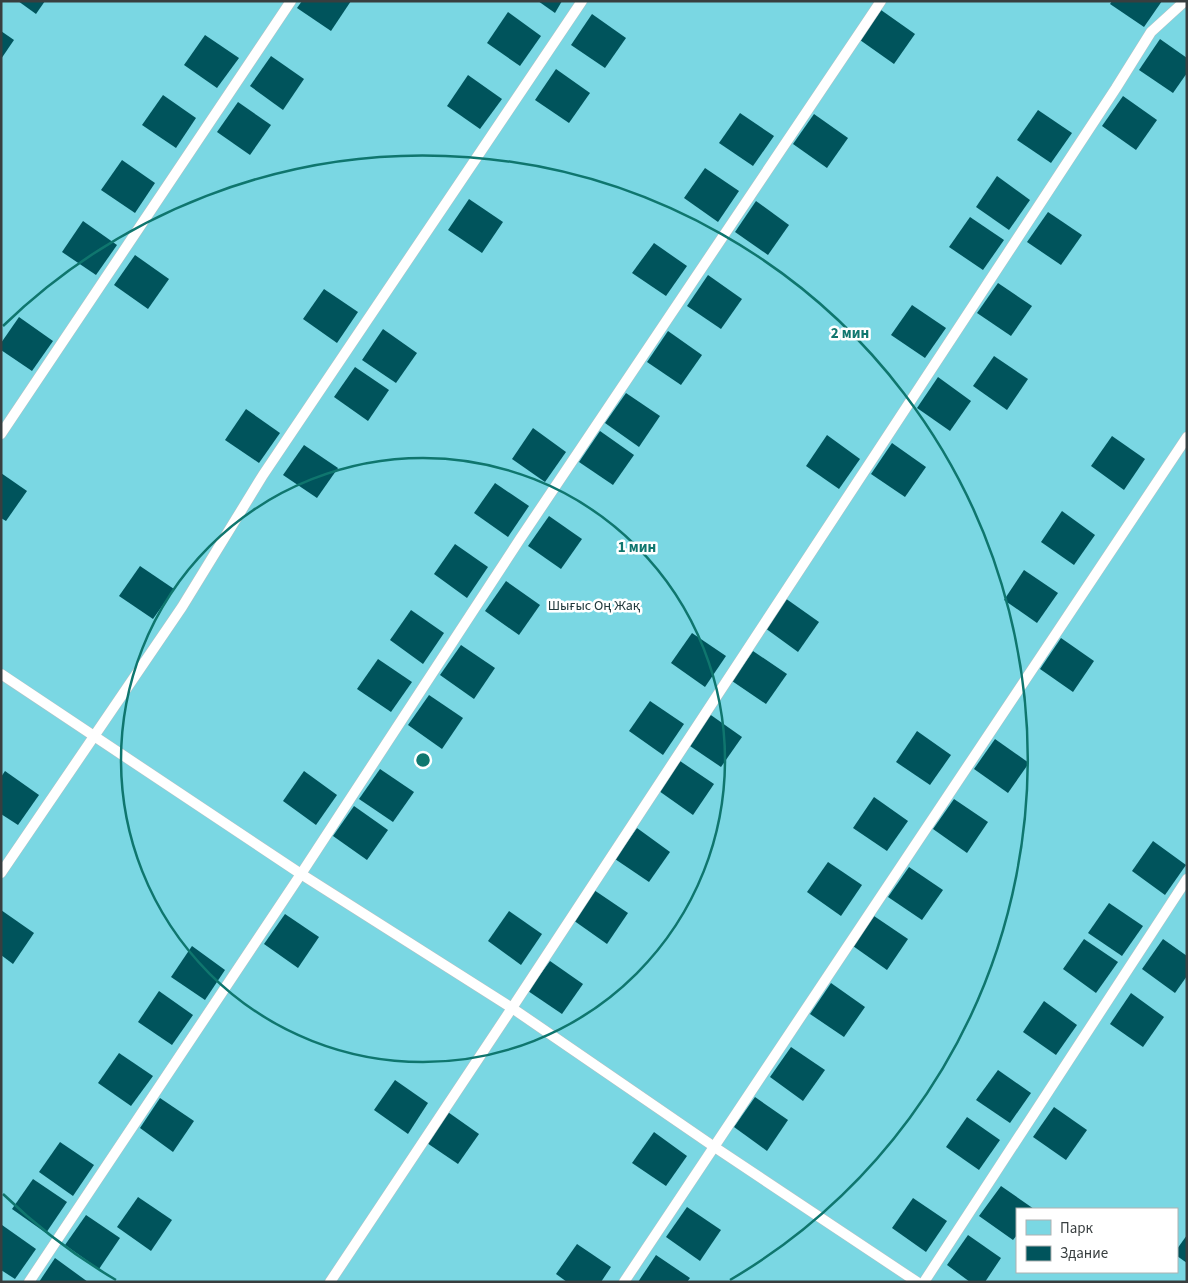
<svg xmlns="http://www.w3.org/2000/svg" width="1188" height="1283" viewBox="0 0 1188 1283" font-family="'Source Sans 3',sans-serif">
	<style>
		.green { fill: #7ad7e3; fill-rule: evenodd }
		.building { fill: #00545c }
		.lines { fill: none; stroke-linecap: round; stroke-linejoin: round }
		.lane-casing { stroke: #b3c2c4; stroke-width: 11 }
		.lane { stroke: #fff; stroke-width: 10 }
		.ring { fill: none; stroke: #0f766e; stroke-width: 2.5 }
		.labels { text-anchor: middle; stroke-width: 5; stroke-linejoin: round; paint-order: stroke }
		.park-label { font-size: 14px; fill: #223a3d; stroke: #fff }
		.centre { fill: #0f766e; stroke: #fff; stroke-width: 2.5 }
		.ring-label { font-size: 15px; text-anchor: middle; font-weight: bold; fill: #0f766e; stroke: #fff; stroke-width: 5; stroke-linejoin: round; paint-order: stroke }
	</style>
	<rect width="100%" height="100%" fill="#e9f9fb"/>
	<path class="green" d="M1 1H1187V1282H1ZM1017 1209H1177V1272H1017Z"/>
	<g class="building">
		<path d="M18 1H45L36 14Z"/>
		<path d="M302 1H351L331 31 297 8Z"/>
		<path d="M538 1H562L555 13Z"/>
		<path d="M1112 1H1162L1144 27 1110 4Z"/>
		<path d="M881 10 915 34 894 64 860 40Z"/>
		<path d="M508 12 541 36 520 66 487 43Z"/>
		<path d="M592 14 626 38 605 68 571 45Z"/>
		<path d="M1 31 14 40 1 59Z"/>
		<path d="M205 35 239 58 217 88 184 65Z"/>
		<path d="M1160 39 1187 58V73L1173 93 1139 70Z"/>
		<path d="M271 56 304 79 283 110 250 86Z"/>
		<path d="M556 69 590 93 569 123 535 100Z"/>
		<path d="M468 75 502 99 480 129 447 106Z"/>
		<path d="M163 95 196 118 176 148 142 125Z"/>
		<path d="M1123 96 1157 120 1136 150 1102 126Z"/>
		<path d="M238 102 271 125 250 155 217 132Z"/>
		<path d="M1038 110 1072 133 1051 163 1017 140Z"/>
		<path d="M740 113 774 136 753 166 719 143Z"/>
		<path d="M814 114 848 138 827 168 793 144Z"/>
		<path d="M122 160 155 183 135 213 101 190Z"/>
		<path d="M705 168 739 191 718 222 684 198Z"/>
		<path d="M997 176 1030 200 1009 230 976 207Z"/>
		<path d="M469 199 503 222 482 253 448 230Z"/>
		<path d="M756 201 789 225 768 255 735 232Z"/>
		<path d="M1048 212 1082 235 1061 265 1027 242Z"/>
		<path d="M970 217 1004 240 983 270 949 247Z"/>
		<path d="M83 221 117 245 96 275 62 252Z"/>
		<path d="M654 243 687 266 666 296 632 273Z"/>
		<path d="M135 255 169 279 148 309 114 285Z"/>
		<path d="M708 275 742 299 721 329 687 306Z"/>
		<path d="M998 283 1032 306 1011 336 977 313Z"/>
		<path d="M324 289 358 312 337 343 303 319Z"/>
		<path d="M912 305 946 328 925 358 891 335Z"/>
		<path d="M19 317 53 341 32 371 1 350V343Z"/>
		<path d="M383 329 417 353 396 383 362 360Z"/>
		<path d="M668 331 702 355 681 385 647 362Z"/>
		<path d="M994 356 1028 379 1007 410 973 386Z"/>
		<path d="M355 367 389 390 368 421 334 397Z"/>
		<path d="M938 377 971 401 950 431 917 408Z"/>
		<path d="M626 393 660 416 639 447 605 423Z"/>
		<path d="M246 409 280 433 259 463 225 440Z"/>
		<path d="M533 428 566 452 545 482 512 459Z"/>
		<path d="M600 431 634 455 613 485 579 462Z"/>
		<path d="M827 435 860 459 839 489 806 466Z"/>
		<path d="M1112 436 1145 459 1124 490 1091 466Z"/>
		<path d="M892 443 926 467 905 497 871 474Z"/>
		<path d="M304 445 338 468 317 498 283 475Z"/>
		<path d="M1 473 27 491 6 521 1 518Z"/>
		<path d="M495 483 529 506 508 537 474 513Z"/>
		<path d="M1062 511 1095 535 1074 565 1041 542Z"/>
		<path d="M549 516 582 539 561 569 528 546Z"/>
		<path d="M455 544 488 567 467 598 434 574Z"/>
		<path d="M140 566 174 589 153 619 119 596Z"/>
		<path d="M1024 570 1058 593 1037 623 1004 600Z"/>
		<path d="M506 581 540 605 519 635 485 611Z"/>
		<path d="M785 598 819 622 798 652 765 628Z"/>
		<path d="M411 610 444 633 423 664 390 640Z"/>
		<path d="M692 633 726 656 705 687 671 663Z"/>
		<path d="M1061 638 1094 661 1073 692 1040 669Z"/>
		<path d="M461 645 495 668 474 699 440 675Z"/>
		<path d="M753 651 787 674 766 704 732 681Z"/>
		<path d="M378 659 412 682 391 712 357 689Z"/>
		<path d="M429 695 463 718 442 749 408 725Z"/>
		<path d="M650 701 684 724 663 755 629 731Z"/>
		<path d="M708 713 742 737 721 767 687 744Z"/>
		<path d="M917 731 951 755 930 785 896 762Z"/>
		<path d="M995 739 1029 763 1008 793 974 769Z"/>
		<path d="M680 761 714 784 693 815 659 791Z"/>
		<path d="M380 769 414 792 393 822 359 799Z"/>
		<path d="M5 771 39 795 18 825 1 814V777Z"/>
		<path d="M304 771 337 795 316 825 283 801Z"/>
		<path d="M874 797 908 821 887 851 853 828Z"/>
		<path d="M954 799 988 822 967 853 933 829Z"/>
		<path d="M354 806 388 830 367 860 333 836Z"/>
		<path d="M637 828 670 852 649 882 615 859Z"/>
		<path d="M1153 841 1186 865 1165 895 1132 871Z"/>
		<path d="M828 862 862 885 841 916 807 892Z"/>
		<path d="M909 867 943 890 922 920 888 897Z"/>
		<path d="M594 890 628 913 607 944 573 920Z"/>
		<path d="M1109 903 1143 926 1122 956 1088 933Z"/>
		<path d="M1 910 34 933 13 964 1 955Z"/>
		<path d="M509 911 542 934 521 965 488 941Z"/>
		<path d="M285 914 319 937 298 968 264 944Z"/>
		<path d="M874 916 908 939 887 970 853 946Z"/>
		<path d="M1084 939 1118 962 1096 993 1063 969Z"/>
		<path d="M1163 939 1187 956V976L1175 993 1142 969Z"/>
		<path d="M192 946 225 970 205 1000 171 977Z"/>
		<path d="M550 961 583 984 562 1014 528 991Z"/>
		<path d="M831 983 865 1007 844 1037 810 1014Z"/>
		<path d="M159 991 193 1015 172 1045 138 1022Z"/>
		<path d="M1131 993 1164 1017 1143 1047 1110 1024Z"/>
		<path d="M1044 1001 1077 1025 1056 1055 1023 1032Z"/>
		<path d="M791 1047 825 1070 803 1101 770 1077Z"/>
		<path d="M119 1053 153 1076 131 1106 98 1083Z"/>
		<path d="M998 1070 1031 1093 1010 1123 976 1100Z"/>
		<path d="M395 1080 428 1103 408 1134 374 1110Z"/>
		<path d="M755 1097 788 1120 767 1151 734 1127Z"/>
		<path d="M160 1098 194 1121 173 1152 140 1128Z"/>
		<path d="M1054 1107 1087 1130 1066 1160 1033 1137Z"/>
		<path d="M445 1110 479 1134 458 1164 424 1141Z"/>
		<path d="M967 1117 1000 1140 979 1170 946 1147Z"/>
		<path d="M654 1132 687 1156 666 1186 632 1163Z"/>
		<path d="M60 1142 94 1165 73 1196 39 1172Z"/>
		<path d="M33 1179 67 1202 46 1233 12 1209Z"/>
		<path d="M1001 1186 1034 1209H1017V1235L1013 1240 979 1216Z"/>
		<path d="M138 1197 172 1220 151 1251 117 1227Z"/>
		<path d="M913 1198 947 1221 926 1252 892 1228Z"/>
		<path d="M687 1207 721 1230 700 1261 666 1237Z"/>
		<path d="M86 1215 120 1238 99 1269 65 1245Z"/>
		<path d="M2 1225 36 1249 15 1279 1 1270Z"/>
		<path d="M968 1235 1001 1258 985 1282H970L947 1265Z"/>
		<path d="M1187 1235V1263L1177 1256V1249Z"/>
		<path d="M577 1244 611 1267 601 1282H567L556 1274Z"/>
		<path d="M656 1255 690 1278 687 1282H638Z"/>
		<path d="M55 1258 88 1282H39Z"/>
	</g>
	<g class="lines">
		<defs>
			<g id="lane">
				<path d="M1 434 291 1"/>
				<path d="M1 674 301 874 512 1008 713 1146 917 1282"/>
				<path d="M1 873 182 607 263 475 582 1"/>
				<path d="M29 1282 301 874 520 539 881 1"/>
				<path d="M330 1282 512 1008 1116 88 1151 32 1185 1"/>
				<path d="M624 1282 1187 437"/>
				<path d="M924 1282 1187 879"/>
			</g>
		</defs>
		<use href="#lane" class="lane-casing"/>
		<use href="#lane" class="lane"/>
	</g>
	<g class="ring">
		<circle cx="423" cy="760" r="302"/>
		<path d="M116 1280A604 604 0 0 1 3 1194M3 326A604 604 0 1 1 730 1280"/>
	</g>
	<g class="labels">
		<g class="park-label">
			<text x="594" y="610">Шығыс Оң Жақ</text>
		</g>
	</g>
	<circle cx="423" cy="760" r="8" class="centre"/>
	<g class="ring-label">
		<text x="850" y="338">2 мин</text>
		<text x="637" y="552">1 мин</text>
	</g>
	<rect width="1188" height="1283" fill="none" stroke="#383e3f" stroke-width="5"/>
	<rect x="1016" y="1208" width="162" height="65" fill="#ffffff" stroke="#afb2b2"/>
	<rect x="1026" y="1220" width="25" height="15" fill="#7ad7e3" stroke="#afb2b2"/>
	<text x="1060" y="1233" font-size="15" fill="#383e3f">Парк</text>
	<rect x="1026" y="1246" width="25" height="15" fill="#00545c" stroke="#afb2b2"/>
	<text x="1060" y="1258" font-size="15" fill="#383e3f">Здание</text>
</svg>
